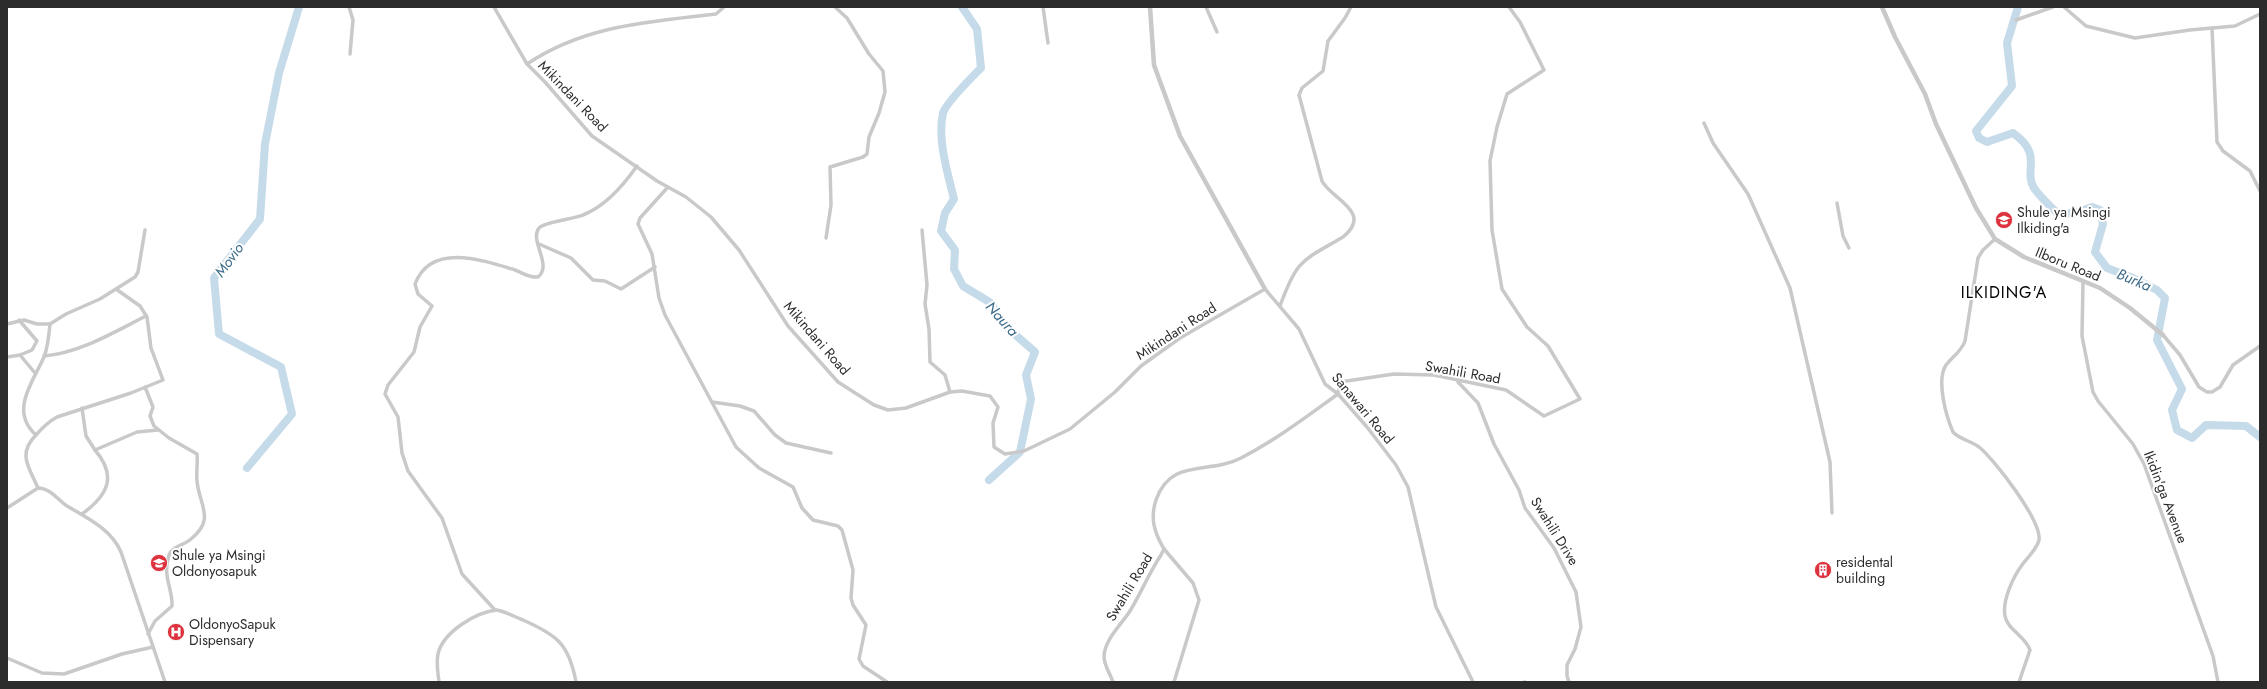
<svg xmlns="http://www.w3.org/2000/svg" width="2267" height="689" viewBox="0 0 2267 689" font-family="Jost,sans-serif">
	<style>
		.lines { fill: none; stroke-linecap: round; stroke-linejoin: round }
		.river { stroke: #c6dbe9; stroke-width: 8 }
		.minor { stroke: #c9c9c9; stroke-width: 3.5 }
		.tertiary { stroke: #c9c9c9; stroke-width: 4.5 }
		.labels { text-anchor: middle; stroke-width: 4; stroke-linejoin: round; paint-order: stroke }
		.street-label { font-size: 14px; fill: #2c2c2c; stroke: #fff }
		.poi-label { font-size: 14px; fill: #2c2c2c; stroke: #fff; text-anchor: start }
		.water-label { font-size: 15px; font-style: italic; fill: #3e6c8a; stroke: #fff }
		.quarter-label { font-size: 16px; letter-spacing: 1px; fill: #000; stroke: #fff }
	</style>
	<rect width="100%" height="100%" fill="#fff"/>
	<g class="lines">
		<g class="river">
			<path d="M962 7 977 29 981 68C972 77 946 103 943 113 937 140 948 174 954 199L945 213 941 231 955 250 954 269 963 286 991 303 1002 323 1035 352 1026 375 1031 399 1020 452 989 480"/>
			<path d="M2018 7 2007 43 2012 86 1976 131 1979 138 1987 142 2013 133C2044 155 2023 170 2034 188 2040 197 2050 206 2058 214L2075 213 2092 207 2100 210 2103 224 2095 252 2107 268 2133 278 2157 290 2165 298 2157 340 2182 389 2172 410 2177 430 2192 438 2206 425 2246 426 2260 437"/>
			<path d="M247 468 292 414 281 367 219 334 214 278 260 219 265 144 279 73 299 7"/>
		</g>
		<g class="minor">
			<path d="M349 7 353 20 350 54"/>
			<path d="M494 7 527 64 545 82 592 136 657 181 686 197 711 217 739 250 788 326 838 382 874 405 888 410 906 408 950 392 962 391 990 396 998 407 993 423 994 447 1005 454 1024 451 1070 429 1115 392 1141 366 1180 338 1265 289 1299 329 1325 384 1338 394 1367 427 1396 465 1408 487 1436 607 1473 682"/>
			<path d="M1043 7 1048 43"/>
			<path d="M1206 7 1217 32"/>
			<path d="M2064 7 2086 26 2135 38 2190 30 2235 26 2260 14"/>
			<path d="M2016 20 2053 7"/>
			<path d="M2212 28 2217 142 2223 151 2250 171 2260 191"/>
			<path d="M527 64C585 25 648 22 716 14L724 7"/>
			<path d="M1704 123 1713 143 1748 194 1790 288 1830 462 1832 513"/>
			<path d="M668 187 640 218 638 224 652 254 659 298 665 315 736 447 759 468 793 487 802 508 813 520 838 526 842 530 853 570 851 598 853 605 866 625 859 659 863 666 887 682"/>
			<path d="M1837 203 1843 236 1849 248"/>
			<path d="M922 230 927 285 925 304 929 329 930 362 945 375 950 392"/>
			<path d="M826 238 831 205 830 167 863 157 867 154 869 137 879 113 885 92 883 71 869 54 847 18 835 7"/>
			<path d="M1995 239 1983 250 1978 258 1965 341C1961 352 1953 356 1946 365 1936 380 1946 416 1953 432 1959 439 1971 441 1979 447 1994 459 2042 521 2039 540 2037 549 2027 558 2022 565 2013 577 2002 601 2005 616 2007 629 2026 637 2030 650L2019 682"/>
			<path d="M539 244 571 258 593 280 605 281 621 289 655 267"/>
			<path d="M2083 282 2082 336 2093 392 2098 401 2133 444 2144 464 2213 656 2218 682"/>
			<path d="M1280 306C1297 259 1302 261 1343 237 1374 212 1331 199 1322 181L1299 95 1302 88 1323 71 1328 41 1345 18 1351 7"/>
			<path d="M19 320 37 341 32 350 20 355"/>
			<path d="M7 324 24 320 37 324H50L66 314 100 299 135 277 138 272 145 230"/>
			<path d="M2163 335 2180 355 2199 387 2207 392H2212L2220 387 2233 365 2260 346"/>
			<path d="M44 356C80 353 114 332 146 316"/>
			<path d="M7 357 20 355 35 373"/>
			<path d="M1458 382 1478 403 1494 444 1519 490 1525 508 1554 548 1576 592 1581 627 1575 649 1567 665V676L1569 682"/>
			<path d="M145 387 153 407 150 416 154 426 169 438 197 454C198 463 196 472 197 481 199 505 216 519 191 539 184 545 172 547 169 555 162 577 173 589 172 606L155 621 148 634"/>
			<path d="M712 402 740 406 754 411 775 435 786 443 831 453"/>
			<path d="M82 408 86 436 95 450 137 432 158 430"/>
			<path d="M36 435C9 411 33 382 44 357 48 347 49 335 50 324"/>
			<path d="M38 488C29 467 17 454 36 435 42 428 48 422 57 417L131 393 163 380 151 348 147 317 140 306 116 289"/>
			<path d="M7 508 38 488C50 488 58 500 67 506 87 518 111 529 121 552L165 682"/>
			<path d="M82 514C107 496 118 477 95 450"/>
			<path d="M1164 549 1193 583 1199 600 1174 682"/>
			<path d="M495 610 462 574 442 518 408 471 402 453 398 417 385 394 388 385 414 352 420 327 432 306 418 294 415 284C431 242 483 260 515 270 523 273 529 278 538 277 553 265 529 241 539 228 544 222 574 219 583 215 606 206 623 186 637 166"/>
			<path d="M7 658 42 673 64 674 122 654 153 647"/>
			<path d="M439 682C438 673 436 664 438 654 443 632 476 612 497 610 507 612 515 617 523 620 557 635 569 644 576 682"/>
			<path d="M1113 682C1110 673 1104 666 1104 656 1105 639 1121 625 1130 611 1141 593 1149 573 1161 555L1164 549C1154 532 1150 518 1156 500 1171 457 1209 475 1241 458 1276 440 1306 417 1338 394L1340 382 1394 374 1434 375 1506 390 1544 416 1580 399 1548 346 1527 327 1502 289 1492 230 1490 161 1497 127 1507 94 1544 70 1520 22 1509 7"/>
			<path d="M1524 682H1525"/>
		</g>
		<g class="tertiary">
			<path d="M1150 7 1154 65 1180 136 1265 289"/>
			<path d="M1882 7 1895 37 1925 94 1936 124 1976 208 1995 239 2024 257 2100 288 2130 308 2163 335"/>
		</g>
	</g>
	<defs>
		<symbol id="school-disc" viewBox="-11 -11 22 22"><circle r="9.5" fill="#dd333f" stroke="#fff"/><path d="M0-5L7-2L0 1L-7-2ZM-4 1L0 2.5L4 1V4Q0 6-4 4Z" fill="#fff"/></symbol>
		<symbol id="building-disc" viewBox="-11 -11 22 22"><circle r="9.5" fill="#dd333f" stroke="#fff"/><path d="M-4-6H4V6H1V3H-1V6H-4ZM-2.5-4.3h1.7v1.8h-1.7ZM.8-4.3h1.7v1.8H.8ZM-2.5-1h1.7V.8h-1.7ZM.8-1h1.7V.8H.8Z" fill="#fff"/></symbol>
		<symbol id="hospital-disc" viewBox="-11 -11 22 22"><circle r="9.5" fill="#dd333f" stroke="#fff"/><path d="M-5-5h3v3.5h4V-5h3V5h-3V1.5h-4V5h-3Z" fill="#fff"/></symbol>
	</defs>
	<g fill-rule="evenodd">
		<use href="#school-disc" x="1994" y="210" width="20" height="20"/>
		<use href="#school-disc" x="149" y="553" width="20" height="20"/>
		<use href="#building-disc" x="1813" y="560" width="20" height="20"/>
		<use href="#hospital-disc" x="166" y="622" width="20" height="20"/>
	</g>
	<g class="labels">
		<g class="street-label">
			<text transform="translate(573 96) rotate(46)" y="5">Mikindani Road</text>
			<text transform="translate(2068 264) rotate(22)" y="5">Ilboru Road</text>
			<text transform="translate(1176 331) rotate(-33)" y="5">Mikindani Road</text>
			<text transform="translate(817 338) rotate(49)" y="5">Mikindani Road</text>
			<text transform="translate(1463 372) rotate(10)" y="5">Swahili Road</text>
			<text transform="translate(1363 408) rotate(50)" y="5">Sanawari Road</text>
			<text transform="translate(2166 497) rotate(69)" y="5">Ikidin'ga Avenue</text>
			<text transform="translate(1555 531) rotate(58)" y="5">Swahili Drive</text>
			<text transform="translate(1129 587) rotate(-59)" y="5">Swahili Road</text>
		</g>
		<g class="poi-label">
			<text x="2017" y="217">Shule ya Msingi<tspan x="2017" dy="16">Ilkiding'a</tspan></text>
			<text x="172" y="560">Shule ya Msingi<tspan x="172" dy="16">Oldonyosapuk</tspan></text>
			<text x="1836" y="567">residental<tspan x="1836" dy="16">building</tspan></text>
			<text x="189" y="629">OldonyoSapuk<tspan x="189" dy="16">Dispensary</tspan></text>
		</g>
		<g class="water-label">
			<text transform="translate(229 260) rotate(-54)" y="5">Movio</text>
			<text transform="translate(2134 280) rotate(23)" y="5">Burka</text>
			<text transform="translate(1002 319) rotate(48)" y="5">Naura</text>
		</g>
		<g class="quarter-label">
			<text x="2004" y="298">ILKIDING'A</text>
		</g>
	</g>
	<rect width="2267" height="689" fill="none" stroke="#2c2c2c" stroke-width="16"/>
</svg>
